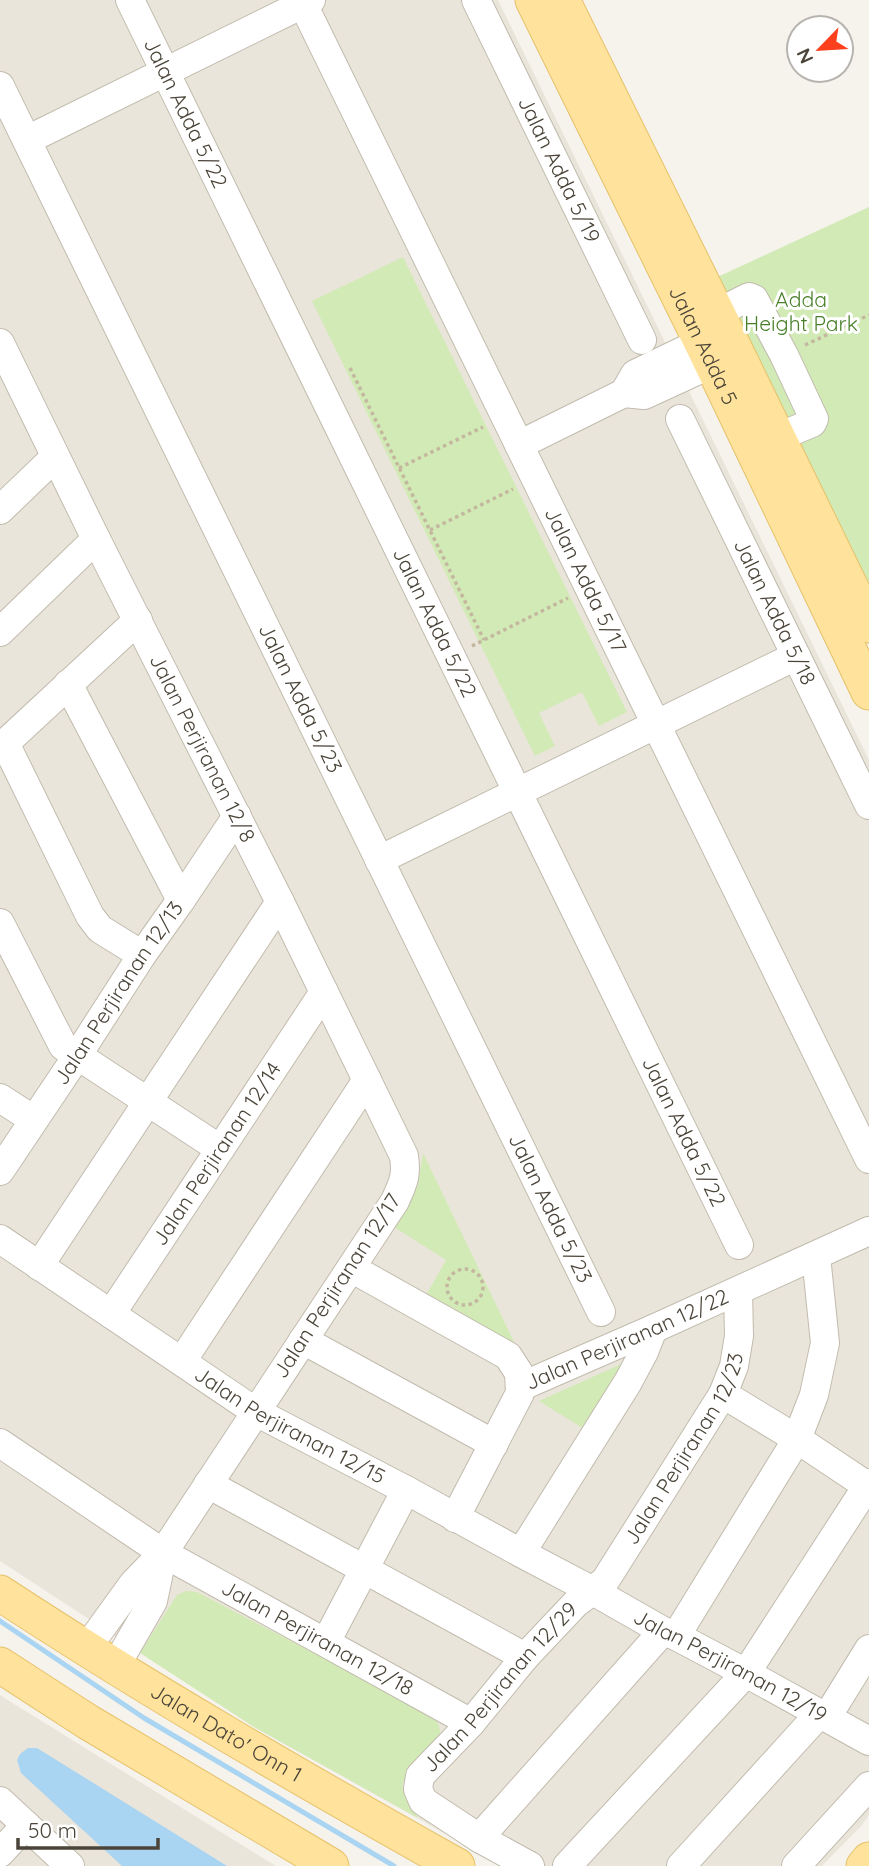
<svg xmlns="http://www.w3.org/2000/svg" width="869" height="1866" viewBox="0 0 869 1866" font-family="Quicksand,sans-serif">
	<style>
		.residential { fill: #eae5da }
		.green { fill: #d2eab5 }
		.water { fill: #a9d4f2 }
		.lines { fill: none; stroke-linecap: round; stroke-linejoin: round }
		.stream { stroke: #a9d4f2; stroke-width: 5 }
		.minor-casing { stroke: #c2bbae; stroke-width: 30 }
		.major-casing { stroke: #e6c16a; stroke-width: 37 }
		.path { stroke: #c4b79f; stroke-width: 3.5; stroke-dasharray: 3.5 3.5; stroke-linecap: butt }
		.minor { stroke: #fff; stroke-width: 28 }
		.major { stroke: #ffe39c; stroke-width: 35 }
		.labels { text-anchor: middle; stroke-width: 6; stroke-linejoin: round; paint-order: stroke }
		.street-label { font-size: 21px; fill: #4b4439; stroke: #fff }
		.park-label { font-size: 21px; fill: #4a7f2a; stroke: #fff }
	</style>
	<rect width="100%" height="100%" fill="#f6f3ec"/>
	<g class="residential">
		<path d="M0 0H498L869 760V1815L862 1825 822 1866H503L254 1727 0 1561Z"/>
		<path d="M0 1695 14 1704 276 1866H0Z"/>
	</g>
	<g class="green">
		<path d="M869 207V611L711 280Z"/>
		<path d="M403 257 627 712 599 726 582 692 539 713 555 746 535 756 312 301Z"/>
		<path d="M423 1153 517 1348 425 1297 446 1260 394 1227 408 1207 418 1185Z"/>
		<path d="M637 1357 589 1432 539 1401Z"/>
		<path d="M186 1591 197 1592 430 1714C438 1722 442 1727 439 1740L402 1784 406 1797 418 1818 254 1727 140 1653 177 1595Z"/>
	</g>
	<path class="water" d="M28 1748H37L227 1866H122L21 1773 17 1760 20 1754Z"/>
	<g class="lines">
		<path class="stream" d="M0 1621 144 1718 394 1866"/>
		<defs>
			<g id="minor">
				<path id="s1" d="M130 0 739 1245"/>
				<path id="s2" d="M301 0 869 1159"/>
				<path id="s3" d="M476 0 642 340"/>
				<path id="s4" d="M0 86 601 1312"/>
				<path d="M27 140 311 0"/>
				<path d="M717 313 749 297 754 299 784 355 814 419 812 423 778 437"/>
				<path id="s5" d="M0 343 96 539 280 902 404 1156C407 1176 403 1183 395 1201L163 1553 133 1584 86 1649"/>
				<path d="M624 393 644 395 731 355"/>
				<path d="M624 393 635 374 720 333"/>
				<path id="s6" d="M680 419 869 805"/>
				<path d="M519 445 624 393"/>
				<path d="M0 510 55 457"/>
				<path d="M0 632 96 539"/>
				<path d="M68 684 181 900"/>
				<path d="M5 743 90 916 100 929 142 955"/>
				<path d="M0 748 138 620"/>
				<path d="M379 860 796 656"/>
				<path d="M0 923 63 1046 220 1149"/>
				<path d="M0 1098 34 1120"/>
				<path id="s7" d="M0 1171 77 1056 142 955 181 900 237 816"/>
				<path id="s8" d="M0 1239 256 1412 406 1490 521 1553 593 1591 663 1631 676 1636 746 1673 869 1741"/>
				<path d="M39 1266 280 902"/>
				<path d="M351 1268 508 1356 519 1373 520 1393 455 1518"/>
				<path id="s9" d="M111 1314 324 992"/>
				<path d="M303 1340 494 1444"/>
				<path d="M182 1361 367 1080"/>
				<path id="s10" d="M520 1387 653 1329 869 1231"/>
				<path d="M723 1394 797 1439 869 1487"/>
				<path id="s11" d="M0 1443 163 1553 471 1723"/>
				<path d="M208 1484 525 1657"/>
				<path d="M521 1553 628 1382 644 1352 653 1329"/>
				<path d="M676 1636 797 1439 814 1395 825 1343 816 1256"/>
				<path d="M326 1642 406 1490"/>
				<path d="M115 1667 153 1601 163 1553"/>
				<path d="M827 1717 869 1649"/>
				<path d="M0 1801 70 1866"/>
				<path d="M479 1838 663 1631"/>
				<path d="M0 1853 26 1825"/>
				<path id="s12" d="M530 1866 479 1838 423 1801 418 1789 420 1776 471 1723 525 1657 576 1603 605 1581 723 1394 734 1366 739 1336 738 1291"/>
				<path d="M567 1866 746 1673 869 1483"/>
				<path d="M681 1866 820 1713"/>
				<path d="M796 1866 869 1786"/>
			</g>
			<g id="major">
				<path id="s13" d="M533 0 705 349 869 692"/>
				<path d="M562 0 717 313 869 625"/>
				<path id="s14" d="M0 1593C149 1691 302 1779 457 1866"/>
				<path d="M0 1665 88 1722 331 1866"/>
				<path d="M864 1866 869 1860"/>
			</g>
		</defs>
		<use href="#minor" class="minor-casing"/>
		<use href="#major" class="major-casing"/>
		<g class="path">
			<path d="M805 345 869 315"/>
			<path d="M350 368 484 640"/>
			<path d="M399 468 483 427"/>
			<path d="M430 530 513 489"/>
			<path d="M472 646 568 598"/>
			<circle cx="465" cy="1287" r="18"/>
		</g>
		<use href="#minor" class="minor"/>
		<use href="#major" class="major"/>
	</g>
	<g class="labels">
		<g class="street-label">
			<text dy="7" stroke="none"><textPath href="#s1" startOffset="126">Jalan Adda 5/22</textPath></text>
			<text dy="7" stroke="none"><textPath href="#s3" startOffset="189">Jalan Adda 5/19</textPath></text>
			<text dy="7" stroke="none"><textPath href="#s13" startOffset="385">Jalan Adda 5</textPath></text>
			<text dy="7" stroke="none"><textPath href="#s2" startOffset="646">Jalan Adda 5/17</textPath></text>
			<text dy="7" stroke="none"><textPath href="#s6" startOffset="215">Jalan Adda 5/18</textPath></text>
			<text dy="7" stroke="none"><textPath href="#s1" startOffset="693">Jalan Adda 5/22</textPath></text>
			<text dy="7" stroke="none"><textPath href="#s4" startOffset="682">Jalan Adda 5/23</textPath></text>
			<text dy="7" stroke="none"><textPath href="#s5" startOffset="453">Jalan Perjiranan 12/8</textPath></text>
			<text dy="7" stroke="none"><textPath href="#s7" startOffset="214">Jalan Perjiranan 12/13</textPath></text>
			<text dy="7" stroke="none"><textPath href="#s1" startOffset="1260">Jalan Adda 5/22</textPath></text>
			<text dy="7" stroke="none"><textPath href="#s9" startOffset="192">Jalan Perjiranan 12/14</textPath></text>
			<text dy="7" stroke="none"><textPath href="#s4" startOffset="1250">Jalan Adda 5/23</textPath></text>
			<text transform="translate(337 1286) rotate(-57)" y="7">Jalan Perjiranan 12/17</text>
			<text dy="7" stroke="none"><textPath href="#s10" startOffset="117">Jalan Perjiranan 12/22</textPath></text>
			<text dy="7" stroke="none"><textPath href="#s8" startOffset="345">Jalan Perjiranan 12/15</textPath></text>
			<text dy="7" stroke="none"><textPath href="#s12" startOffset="576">Jalan Perjiranan 12/23</textPath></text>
			<text dy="7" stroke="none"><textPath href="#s11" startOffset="373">Jalan Perjiranan 12/18</textPath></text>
			<text dy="7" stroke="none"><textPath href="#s8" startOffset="847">Jalan Perjiranan 12/19</textPath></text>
			<text dy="7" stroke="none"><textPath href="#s12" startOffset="271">Jalan Perjiranan 12/29</textPath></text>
			<text dy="7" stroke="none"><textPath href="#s14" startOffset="266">Jalan Dato' Onn 1</textPath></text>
		</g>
		<g class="park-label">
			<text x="801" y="307">Adda<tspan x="801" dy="24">Height Park</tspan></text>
		</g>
	</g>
	<g transform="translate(820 49) rotate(245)"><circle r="33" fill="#ffffff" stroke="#b7b4b0" stroke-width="2"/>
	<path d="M0-5L12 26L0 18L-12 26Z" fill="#fc3f1d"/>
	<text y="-10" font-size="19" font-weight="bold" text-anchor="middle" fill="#4b4439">N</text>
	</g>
	<path d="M18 1838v10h140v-10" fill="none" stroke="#4b4439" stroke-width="3.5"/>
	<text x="28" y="1838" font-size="21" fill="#4b4439" stroke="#ffffff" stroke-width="5" paint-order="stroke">50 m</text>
</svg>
